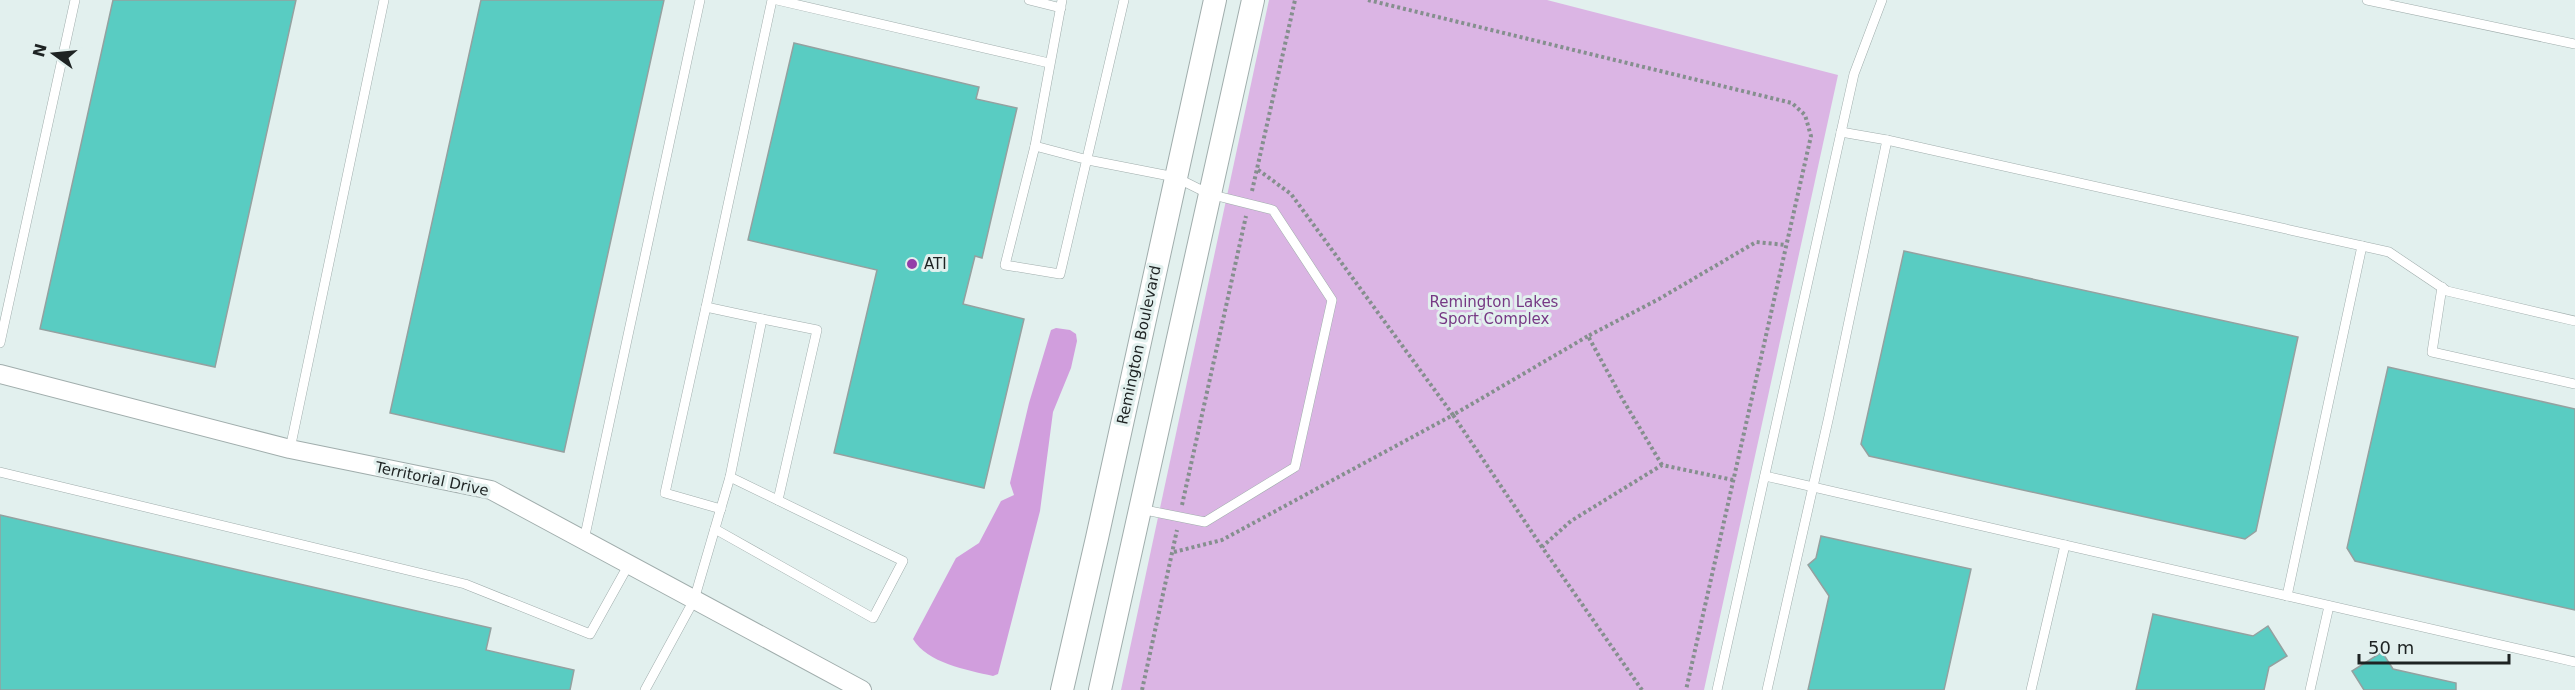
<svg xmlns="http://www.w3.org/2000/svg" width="2575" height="690" viewBox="0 0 2575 690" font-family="'DejaVu Sans',sans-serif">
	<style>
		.green { fill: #dbb5e4 }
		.water { fill: #d19edd }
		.building { fill: #59ccc2; stroke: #94a1a0; stroke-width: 1.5 }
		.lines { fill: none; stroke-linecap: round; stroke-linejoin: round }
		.service-casing { stroke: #a0adac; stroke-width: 10 }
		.minor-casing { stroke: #a0adac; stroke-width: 20 }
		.tertiary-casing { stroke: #a0adac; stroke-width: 24 }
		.path { stroke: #858f8e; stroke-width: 4; stroke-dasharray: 3 3; stroke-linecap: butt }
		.service { stroke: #fff; stroke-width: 9 }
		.minor { stroke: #fff; stroke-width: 18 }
		.tertiary { stroke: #fff; stroke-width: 22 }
		.poi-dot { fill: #953da9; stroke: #e2f0ee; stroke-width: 2 }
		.labels { text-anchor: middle; stroke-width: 6; stroke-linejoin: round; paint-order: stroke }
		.poi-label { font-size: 15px; fill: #1e2323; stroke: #e2f0ee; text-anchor: start }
		.park-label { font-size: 15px; fill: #763884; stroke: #e2f0ee }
		.street-label { font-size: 15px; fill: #1e2323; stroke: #e2f0ee }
	</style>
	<rect width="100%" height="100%" fill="#e2f0ee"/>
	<path class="green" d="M1269 0H1547L1838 75 1704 690H1121Z"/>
	<path class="water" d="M1056 328 1070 330 1076 334 1077 341 1071 368 1053 412 1040 511 998 674 993 676C967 670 927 663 913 639L956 558 979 543 1001 501 1014 495 1010 483 1029 403 1051 330Z"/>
	<g class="building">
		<path d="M113 0H296L215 367 40 329Z"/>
		<path d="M481 0H664L564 452 390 413Z"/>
		<path d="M794 43 979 87 976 99 1017 108 982 258 975 256 963 304 1024 319 984 488 834 453 877 270 748 240Z"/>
		<path d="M1904 251 2298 337 2256 531 2245 539 1869 456 1861 444Z"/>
		<path d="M2388 367 2575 409V610L2355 561 2347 548Z"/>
		<path d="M0 515 491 628 486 650 574 670 570 690H0Z"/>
		<path d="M1821 536 1971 569 1944 690H1808L1829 596 1808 565 1816 558Z"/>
		<path d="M2153 614 2253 636 2268 626 2287 656 2269 667 2264 690H2136Z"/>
		<path d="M2382 652 2393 669 2456 683V690H2364L2352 671Z"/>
	</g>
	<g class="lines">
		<defs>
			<g id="service">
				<path d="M777 0 1049 63"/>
				<path d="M1029 0 1061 8"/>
				<path d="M1124 0 1060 274 1005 265 1035 146 1088 160 1175 177 1209 194 1273 210 1332 300 1295 467 1205 522 1140 509"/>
				<path d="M2367 0 2575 44"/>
				<path d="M1887 140 2389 252 2447 291 2575 321"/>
				<path d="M1035 146 1062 0"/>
				<path d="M2442 287 2432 352 2575 384"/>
				<path d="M706 307 665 493 721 509"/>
				<path d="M762 319 817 330 778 500"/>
				<path d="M0 343 75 0"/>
				<path d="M290 449 384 0"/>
				<path d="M0 472 465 584 590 634 629 564"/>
				<path d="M1765 476 2575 662"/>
				<path d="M715 529 873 618 903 561 730 477"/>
				<path d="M584 540 700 0"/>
				<path d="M2287 596 2362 246"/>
				<path d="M645 690 694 600 730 477 762 319 706 307 772 0"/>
				<path d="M1717 690 1854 74 1882 0"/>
				<path d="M1767 690 1829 416 1887 140 1841 132"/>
				<path d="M2031 690 2065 545"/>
				<path d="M2310 690 2329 606"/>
			</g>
			<path id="minor" d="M0 374 290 449 491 490 862 690"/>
			<g id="tertiary">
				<path d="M1062 690 1097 538 1215 0"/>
				<path d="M1100 690 1253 0"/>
			</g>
		</defs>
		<use href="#service" class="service-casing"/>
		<use href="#minor" class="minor-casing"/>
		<use href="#tertiary" class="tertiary-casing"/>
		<g class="path">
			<path d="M1368 0 1792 103 1805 115 1811 136 1686 690"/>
			<path d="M1252 191 1295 0"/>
			<path d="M1662 465 1623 400 1588 336 1659 299 1756 242 1786 245"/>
			<path d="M1182 505 1246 216"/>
			<path d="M1542 547 1453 415 1588 336"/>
			<path d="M1174 552 1222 540 1453 415 1291 194 1257 169"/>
			<path d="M1142 690 1177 530"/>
			<path d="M1642 690 1542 547 1571 521 1662 465 1733 480"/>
		</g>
		<use href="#service" class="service"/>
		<use href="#minor" class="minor"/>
		<use href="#tertiary" class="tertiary"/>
	</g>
	<circle class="poi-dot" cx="912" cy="264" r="6"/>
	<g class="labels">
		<g class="poi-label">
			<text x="924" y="269">ATI</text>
		</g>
		<g class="park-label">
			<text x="1494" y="307">Remington Lakes<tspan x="1494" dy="17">Sport Complex</tspan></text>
		</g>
		<g class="street-label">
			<text transform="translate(1139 345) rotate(-78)" y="5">Remington Boulevard</text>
			<text transform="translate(432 479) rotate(12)" y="5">Territorial Drive</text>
		</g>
	</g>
	<g transform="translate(54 54) rotate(285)" stroke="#e2f0ee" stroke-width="4.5" paint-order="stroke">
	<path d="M0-4.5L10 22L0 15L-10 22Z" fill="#1e2323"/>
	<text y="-9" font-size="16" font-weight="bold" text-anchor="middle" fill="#1e2323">N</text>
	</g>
	<path d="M2359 654v9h150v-9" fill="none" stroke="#1e2323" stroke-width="3"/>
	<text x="2368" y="654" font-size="18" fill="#1e2323" stroke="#e2f0ee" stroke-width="4.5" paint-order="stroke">50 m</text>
</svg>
